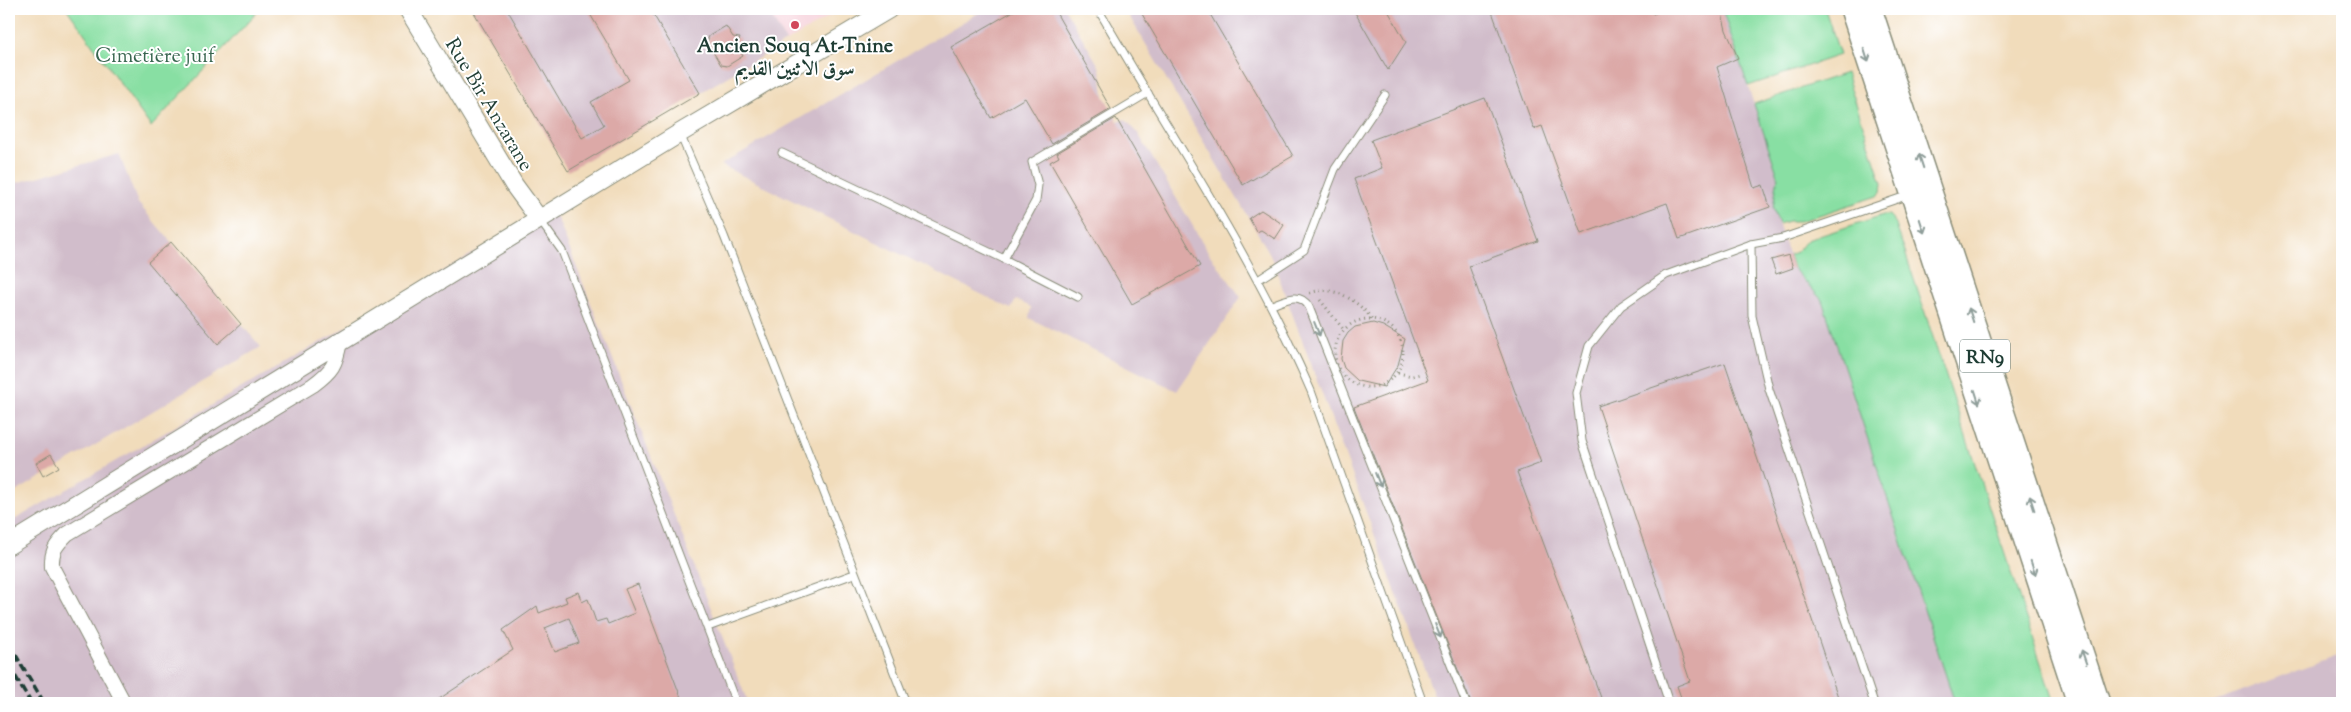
<svg xmlns="http://www.w3.org/2000/svg" width="2351" height="712" viewBox="0 0 2351 712" font-family="'Sorts Mill Goudy',Amiri,serif">
	<style>
		.built { fill: #f6cfd9 }
		.industrial { fill: #d1bdcb }
		.green { fill: #88dfa3; stroke: #548e6c }
		.building { fill: #dca9a7; fill-rule: evenodd }
		.lines { fill: none; stroke-linecap: round; stroke-linejoin: round }
		.service-casing { stroke: #888c78; stroke-width: 9 }
		.minor-casing { stroke: #888c78; stroke-width: 16 }
		.tertiary-casing { stroke: #888c78; stroke-width: 20 }
		.primary-casing { stroke: #888c78; stroke-width: 24 }
		.path { stroke: #888c78; stroke-width: 3; stroke-dasharray: 1 4; stroke-linecap: butt }
		.service { stroke: #fff; stroke-width: 7 }
		.minor { stroke: #fff; stroke-width: 14 }
		.tertiary { stroke: #fff; stroke-width: 18 }
		.primary { stroke: #fff; stroke-width: 21 }
		.rail { stroke: #1f3d34; stroke-width: 4; stroke-dasharray: 8 4; stroke-linecap: butt }
		.oneway { stroke: #8f9e9a }
		.poi-dot { fill: #d1495b; stroke: #fff; stroke-width: 2 }
		.labels { text-anchor: middle; stroke-width: 4; stroke-linejoin: round; paint-order: stroke }
		.shield { fill: #fff; stroke: #627771; stroke-width: 1 }
		.shield-label { font-size: 19px; font-weight: bold; fill: #1f3d34 }
		.poi-label { font-size: 20px; font-weight: bold; fill: #1f3d34; stroke: #fff }
		.park-label { font-size: 20px; fill: #396650; stroke: #fff }
		.street-label { font-size: 20px; fill: #1f3d34; stroke: #fff }
	</style>
	<rect width="100%" height="100%" fill="#fff"/>
	<filter id="ink" filterUnits="userSpaceOnUse"><feTurbulence type="fractalNoise" baseFrequency=".02" numOctaves="2"/><feDisplacementMap in="SourceGraphic" scale="10" xChannelSelector="R" yChannelSelector="G"/><feConvolveMatrix kernelMatrix="1 2 1 2 8 2 1 2 1" color-interpolation-filters="sRGB"/></filter>
	<filter id="wash" filterUnits="userSpaceOnUse"><feTurbulence type="fractalNoise" baseFrequency=".0096" numOctaves="4" result="noise"/><feDisplacementMap in="SourceGraphic" scale="20" xChannelSelector="R" yChannelSelector="G"/><feGaussianBlur stdDeviation="1.12" result="paint"/><feColorMatrix in="noise" values="0 0 0 0 0 0 0 0 0 0 0 0 0 0 0 0 0 1.4 0 .05"/><feComposite in="paint" operator="in"/></filter>
	<g filter="url(#wash)">
		<rect width="100%" height="100%" fill="#f1dcbb"/>
		<path class="built" d="M767 9H842L786 42Z"/>
		<g class="industrial">
			<path d="M506 9H767L786 42 593 156Z"/>
			<path d="M985 9H1065L1099 66 1102 77 1104 96 1118 122 1125 119 1137 132 1210 255 1241 297 1177 391 1029 318 1031 307 1016 300 1011 309 721 165Z"/>
			<path d="M1125 9H1722L1778 176 1773 208 1789 255 1793 268 1822 300 1955 703H1437L1270 254Z"/>
			<path d="M119 154 138 203 261 347 9 496V185Z"/>
			<path d="M553 207 748 703H9V523Z"/>
			<path d="M2342 654V703H2209Z"/>
		</g>
		<g class="green">
			<path d="M67 9H260L151 127Z"/>
			<path d="M1722 9H1825L1840 55 1748 86Z"/>
			<path d="M1846 73 1882 183 1881 192 1877 196 1801 221H1788L1779 224 1773 208 1778 176 1754 104Z"/>
			<path d="M1883 215H1889L1895 222 2054 703H1955L1822 300 1793 268 1789 255 1798 251 1807 240Z"/>
		</g>
		<g id="blocks">
			<g class="building">
				<path d="M472 9H507L582 138 604 125 591 102 629 80 587 9H650L700 93 568 171Z"/>
				<path d="M1017 9H1054L1111 109 1052 144 1025 98 991 118 951 47Z"/>
				<path d="M1139 9H1207L1293 156 1243 185Z"/>
				<path d="M1353 9H1387L1406 42 1388 70Z"/>
				<path d="M1491 9H1651L1653 14 1667 9H1721L1726 30 1738 58 1717 67 1754 188 1763 185 1770 207 1679 239 1667 203 1581 234 1542 126 1534 129Z"/>
				<path d="M726 26 733 37 740 38 737 45 743 56 727 66 721 65 707 42 709 36Z"/>
				<path d="M1485 98 1538 241 1469 266 1541 463 1517 472 1603 703H1471L1354 407 1428 380 1354 179 1382 168 1371 140Z"/>
				<path d="M1116 118 1200 266 1132 304 1050 162 1059 157 1057 153Z"/>
				<path d="M1261 210 1284 225 1275 239 1261 230 1257 232 1249 218Z"/>
				<path d="M171 242 241 324 218 344 148 262Z"/>
				<path d="M1789 255 1793 268 1776 274 1771 260Z"/>
				<path d="M1373 323 1383 326 1405 339 1398 365 1384 387 1358 381 1344 368 1341 359 1343 341 1348 333 1355 327Z"/>
				<path d="M1725 363 1812 620 1840 703H1683L1677 686 1690 681 1598 406Z"/>
				<path d="M51 454 59 467 43 476 36 463Z"/>
				<path d="M638 584 683 703H433L513 650 503 630 537 606 539 613 567 602 565 597 578 592 582 602 588 599 596 622 606 619 608 624 635 613 625 589ZM569 618 579 643 555 652 545 628Z"/>
			</g>
		</g>
	</g>
	<g filter="url(#ink)">
		<use href="#blocks" fill-opacity="0" stroke="#888c78" stroke-width="1"/>
		<g class="lines">
			<defs>
				<g id="service">
					<path d="M1098 9C1171 136 1253 256 1311 391L1423 703"/>
					<path d="M680 134 724 236 906 703"/>
					<path d="M782 153 1004 259 1078 297"/>
					<path d="M539 219 562 251 736 703"/>
					<path d="M1751 244 1752 316 1769 389 1874 703"/>
					<path d="M1004 259 1036 200 1038 185 1032 162 1148 93"/>
					<path d="M1258 280 1304 250 1335 169 1385 95"/>
					<path d="M1272 305C1285 300 1300 291 1309 307L1466 703"/>
					<path d="M708 627 854 574"/>
					<path d="M1669 703 1582 441 1576 393 1589 346 1621 306 1666 275 1751 244 1783 238 1909 195"/>
				</g>
				<path id="minor" d="M124 703 52 567C51 551 56 545 67 534L313 385C332 371 336 365 340 341"/>
				<g id="tertiary">
					<path d="M408 9 514 185 539 219"/>
					<path d="M9 545 680 133 889 9"/>
				</g>
				<g id="primary">
					<path d="M1851 9 2078 703"/>
					<path d="M1871 9 2099 703"/>
				</g>
			</defs>
			<use href="#service" class="service-casing"/>
			<use href="#minor" class="minor-casing"/>
			<use href="#tertiary" class="tertiary-casing"/>
			<use href="#primary" class="primary-casing"/>
			<g class="path">
				<path d="M1310 293C1334 284 1358 301 1372 319"/>
				<path d="M1320 300 1344 330"/>
				<circle cx="1369" cy="353" r="34"/>
				<path d="M1398 373 1412 376 1420 374"/>
			</g>
			<use href="#service" class="service"/>
			<use href="#minor" class="minor"/>
			<use href="#tertiary" class="tertiary"/>
			<use href="#primary" class="primary"/>
			<g class="rail">
				<path d="M9 644 44 703"/>
				<path d="M9 666 31 703"/>
			</g>
		</g>
		<defs><path id="oneway-shaft" d="M-6 0H5M1.5-3L5.5 0L1.5 3" fill="none" stroke-width="1.6" stroke-linecap="round" stroke-linejoin="round" transform="scale(1.25)"/></defs>
		<g class="oneway">
			<use href="#oneway-shaft" transform="translate(1866 55) rotate(72)"/>
			<use href="#oneway-shaft" transform="translate(1921 161) rotate(-108)"/>
			<use href="#oneway-shaft" transform="translate(1922 226) rotate(72)"/>
			<use href="#oneway-shaft" transform="translate(1971 315) rotate(-108)"/>
			<use href="#oneway-shaft" transform="translate(1317 329) rotate(68)"/>
			<use href="#oneway-shaft" transform="translate(1977 397) rotate(72)"/>
			<use href="#oneway-shaft" transform="translate(1378 480) rotate(68)"/>
			<use href="#oneway-shaft" transform="translate(2032 503) rotate(-108)"/>
			<use href="#oneway-shaft" transform="translate(2033 568) rotate(72)"/>
			<use href="#oneway-shaft" transform="translate(1438 631) rotate(68)"/>
			<use href="#oneway-shaft" transform="translate(2084 657) rotate(-109)"/>
		</g>
	</g>
	<circle class="poi-dot" cx="795" cy="25" r="5"/>
	<g class="labels">
		<rect class="shield" x="1960" y="339.5" width="50" height="33" rx="4"/>
		<g class="shield-label">
			<text x="1985" y="363">RN9</text>
		</g>
		<g class="poi-label">
			<text x="795" y="52">Ancien Souq At-Tnine<tspan x="795" dy="23">سوق الاثنين القديم</tspan></text>
		</g>
		<g class="park-label">
			<text x="155" y="62">Cimetière juif</text>
		</g>
		<g class="street-label">
			<text transform="translate(490 104) rotate(59)" y="7">Rue Bir Anzarane</text>
		</g>
	</g>
	<rect width="2351" height="712" fill="none" stroke="#fff" stroke-width="30"/>
</svg>
